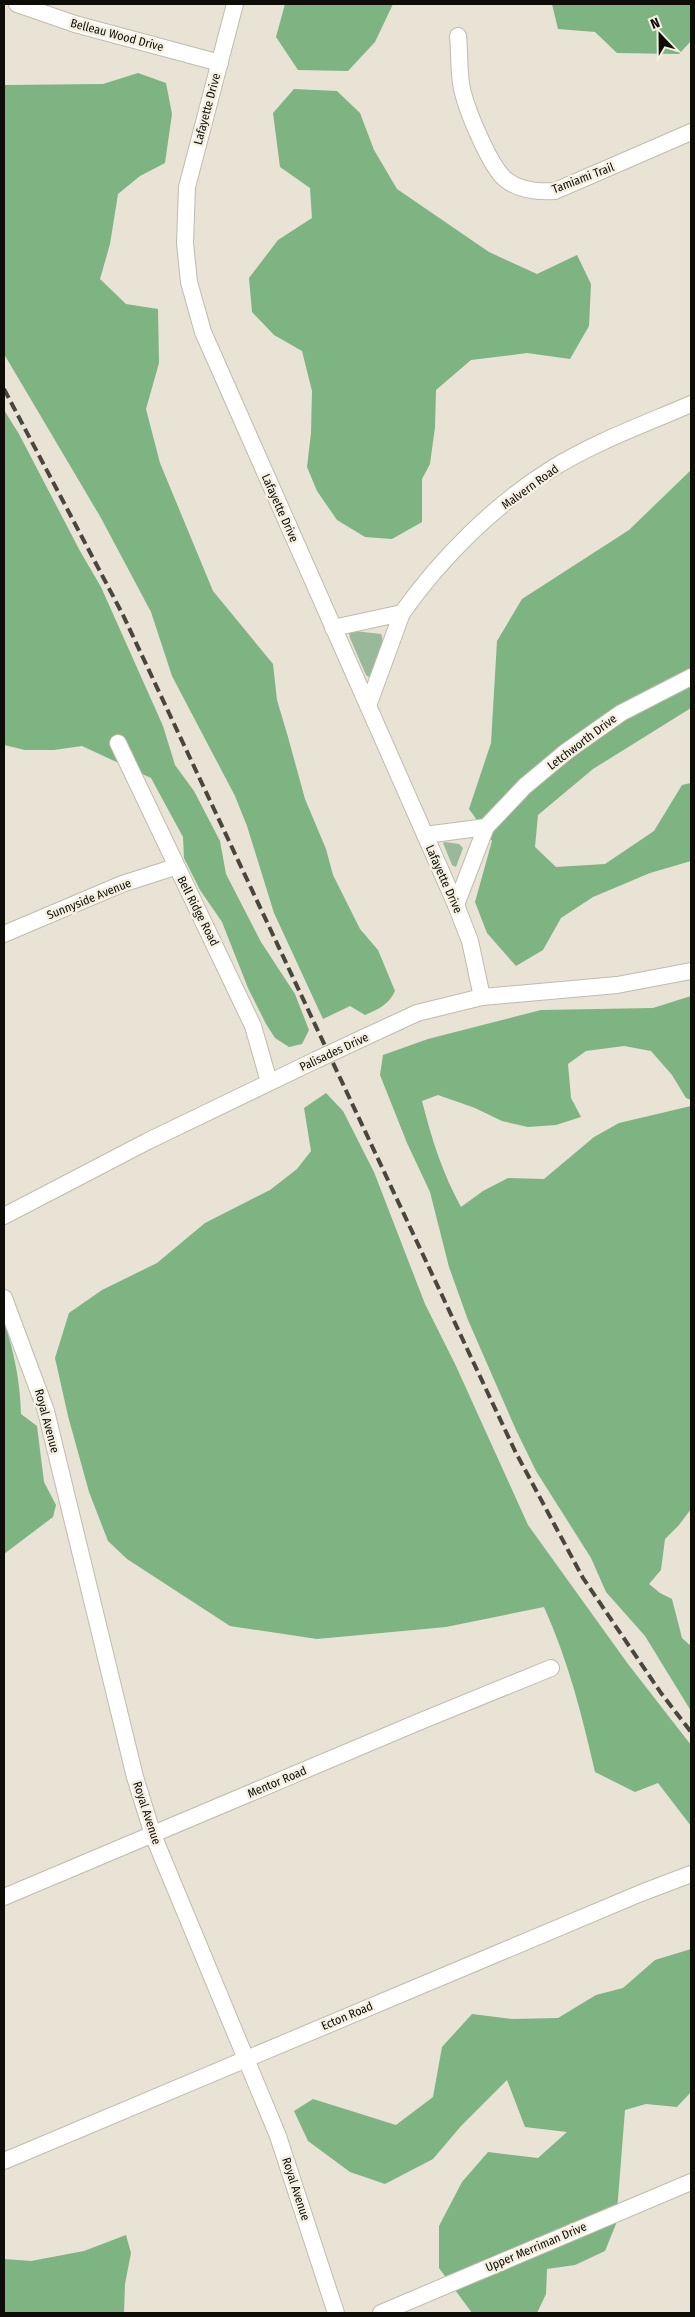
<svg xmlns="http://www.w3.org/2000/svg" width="695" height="2317" viewBox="0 0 695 2317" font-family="'Fira Sans Condensed',sans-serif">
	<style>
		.green { fill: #98ba9b }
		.forest { fill: #7db482 }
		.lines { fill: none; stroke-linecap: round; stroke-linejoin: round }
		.street-casing { stroke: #c0bbad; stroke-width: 18 }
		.street { stroke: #fff; stroke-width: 16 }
		.rail { stroke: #48463e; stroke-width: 4; stroke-dasharray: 10 5; stroke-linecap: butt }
		.street-bridge-casing { stroke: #c0bbad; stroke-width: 18; stroke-linecap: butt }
		.street-bridge { stroke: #fff; stroke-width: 16 }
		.labels { text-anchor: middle; stroke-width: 5; stroke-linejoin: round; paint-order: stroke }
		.street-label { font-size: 12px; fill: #0e0d08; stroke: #f5f0e1 }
	</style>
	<rect width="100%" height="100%" fill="#e8e3d4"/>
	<g class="green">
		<path d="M355 631 381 634C386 644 378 670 369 677L366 675 350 638 349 633Z"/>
		<path d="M445 842 459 844 463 848 456 867 452 865 443 843Z"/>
	</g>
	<g class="forest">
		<path d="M285 4H393L375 42 348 71 298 70 276 37Z"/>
		<path d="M552 4H691V41L679 54 617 53 595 32 558 29Z"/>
		<path d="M138 73 166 83 172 114 165 163 140 176 118 194 110 244 100 279 126 304 158 309 159 363 146 409 160 463 213 591 273 664 277 700 288 737 305 799 326 849 333 875 360 929 378 950 395 991C389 1004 379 1009 365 1015L350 1006 323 1019 274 913 247 826 235 796 172 676 151 612 101 518 4 354V85L103 84Z"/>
		<path d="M294 89 337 91 360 113 374 150 397 189 489 252 537 274 577 255 591 284 589 326 570 359 527 353 471 360 436 390 435 427 430 464 422 479V522L392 539 365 537 337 520 317 491 307 467 311 433 312 391 302 351 274 335 252 312 249 278 278 240 312 218 310 188 280 167 273 113Z"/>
		<path d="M4 410 19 434 80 551 101 587 163 726 175 765 194 791 220 841 226 874 261 942 295 994 309 1030 302 1044 289 1047 275 1038 266 1024 248 988 222 922 200 890 184 858 183 837 151 778 82 746 54 750H25L4 745Z"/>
		<path d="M691 470V708L593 769 538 815 535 847 556 867 605 864 654 831 682 785 691 783V861L650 873 593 897 561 918 543 950 516 966 487 933 475 902 492 841 469 809 491 743 497 641 522 599 629 530Z"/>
		<path d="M691 996V1100L686 1098 672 1075 651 1051 624 1046 586 1051 568 1064 571 1098 581 1117 556 1125 528 1127 502 1121 475 1108 438 1095 422 1101C432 1140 442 1172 461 1207L483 1191 508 1178 544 1179 594 1137 619 1123 691 1106V1509L679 1525 665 1539 661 1570 649 1584 660 1593 672 1599 682 1638 691 1646V1711L645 1636 606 1592 591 1558 536 1471 516 1430 468 1320 449 1267 430 1192 407 1143 380 1075 383 1055 428 1039 541 1010 653 1008Z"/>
		<path d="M326 1093 343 1111 374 1172 425 1304 456 1366 528 1525 628 1664 691 1745V1826L658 1783 635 1792 595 1772C582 1715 568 1660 544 1607L446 1627 317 1639 230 1626 127 1559 108 1541 89 1492 68 1416 55 1358 69 1313 102 1290 157 1263 205 1223 270 1190 297 1169 311 1151 304 1108Z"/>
		<path d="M4 1321C14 1353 20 1379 21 1414L37 1426 44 1482 56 1505 53 1517 4 1554Z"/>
		<path d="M691 1949V2092L677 2107 646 2104 625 2110 616 2224 605 2251 575 2265 547 2269 546 2294 537 2313H472L439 2268V2226L462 2182 488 2152 538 2158 567 2132 525 2127 507 2080 461 2126 433 2159 385 2184 350 2172 308 2141 294 2111 313 2099 396 2125 433 2097 442 2047 472 2014 513 2019 558 2018 596 1995 623 1988 655 1960Z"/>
		<path d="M126 2235 131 2253 125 2284 124 2313H4V2259L31 2261 84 2251Z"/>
	</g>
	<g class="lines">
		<defs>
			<g id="street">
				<path d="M17 4 75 24 220 63"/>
				<path d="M235 4 187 187 185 243 189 282 203 332 456 905 470 941 482 997"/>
				<path d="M458 36C460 54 458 76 463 93 468 113 490 166 505 179 518 190 539 192 555 191L691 132"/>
				<path d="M333 628 402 613C441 558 495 504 553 468 595 442 645 424 691 404"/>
				<path d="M368 706 402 613"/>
				<path d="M118 743 253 1026 269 1082"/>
				<path d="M425 835 486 827 525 786 567 751 621 713 691 677"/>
				<path d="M456 905 486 827"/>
				<path d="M4 934 122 884 175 867"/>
				<path d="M363 1038 417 1013 482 997 617 985 691 971"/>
				<path d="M4 1216 148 1141 316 1060"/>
				<path d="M4 1298 46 1411 135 1777 153 1835 278 2136 336 2313"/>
				<path d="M4 1897 421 1721 551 1668"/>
				<path d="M4 2161 641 1893 691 1874"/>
				<path d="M381 2313 691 2182"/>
			</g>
		</defs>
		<use href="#street" class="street-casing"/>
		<use href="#street" class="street"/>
		<path class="rail" d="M4 389 123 615 515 1451 583 1578 661 1693 691 1732"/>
		<defs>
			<path id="street-bridge" d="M316 1060 363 1038"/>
		</defs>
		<use href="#street-bridge" class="street-bridge-casing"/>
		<use href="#street-bridge" class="street-bridge"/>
	</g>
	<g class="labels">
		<g class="street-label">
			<text transform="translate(117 35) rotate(15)" y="4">Belleau Wood Drive</text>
			<text transform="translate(207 109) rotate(-75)" y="4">Lafayette Drive</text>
			<text transform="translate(583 178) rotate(-21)" y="4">Tamiami Trail</text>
			<text transform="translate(530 487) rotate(-36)" y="4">Malvern Road</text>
			<text transform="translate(280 508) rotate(66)" y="4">Lafayette Drive</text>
			<text transform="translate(582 742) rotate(-37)" y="4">Letchworth Drive</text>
			<text transform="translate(444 879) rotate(66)" y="4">Lafayette Drive</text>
			<text transform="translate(89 899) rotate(-22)" y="4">Sunnyside Avenue</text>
			<text transform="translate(198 911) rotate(63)" y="4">Bell Ridge Road</text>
			<text transform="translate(334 1052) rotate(-25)" y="4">Palisades Drive</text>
			<text transform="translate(47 1421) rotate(75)" y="4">Royal Avenue</text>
			<text transform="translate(277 1782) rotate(-23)" y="4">Mentor Road</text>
			<text transform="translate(147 1813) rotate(72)" y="4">Royal Avenue</text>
			<text transform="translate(347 2016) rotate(-23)" y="4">Ecton Road</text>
			<text transform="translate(296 2189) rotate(72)" y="4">Royal Avenue</text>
			<text transform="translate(536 2247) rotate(-23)" y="4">Upper Merriman Drive</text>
		</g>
	</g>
	<rect width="695" height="2317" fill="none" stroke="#0e0d08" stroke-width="10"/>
	<g transform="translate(660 35) rotate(338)" stroke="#f5f0e1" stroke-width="4" paint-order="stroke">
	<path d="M0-4L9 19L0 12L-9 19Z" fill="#0e0d08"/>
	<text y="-8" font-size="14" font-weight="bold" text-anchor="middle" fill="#0e0d08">N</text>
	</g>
</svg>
